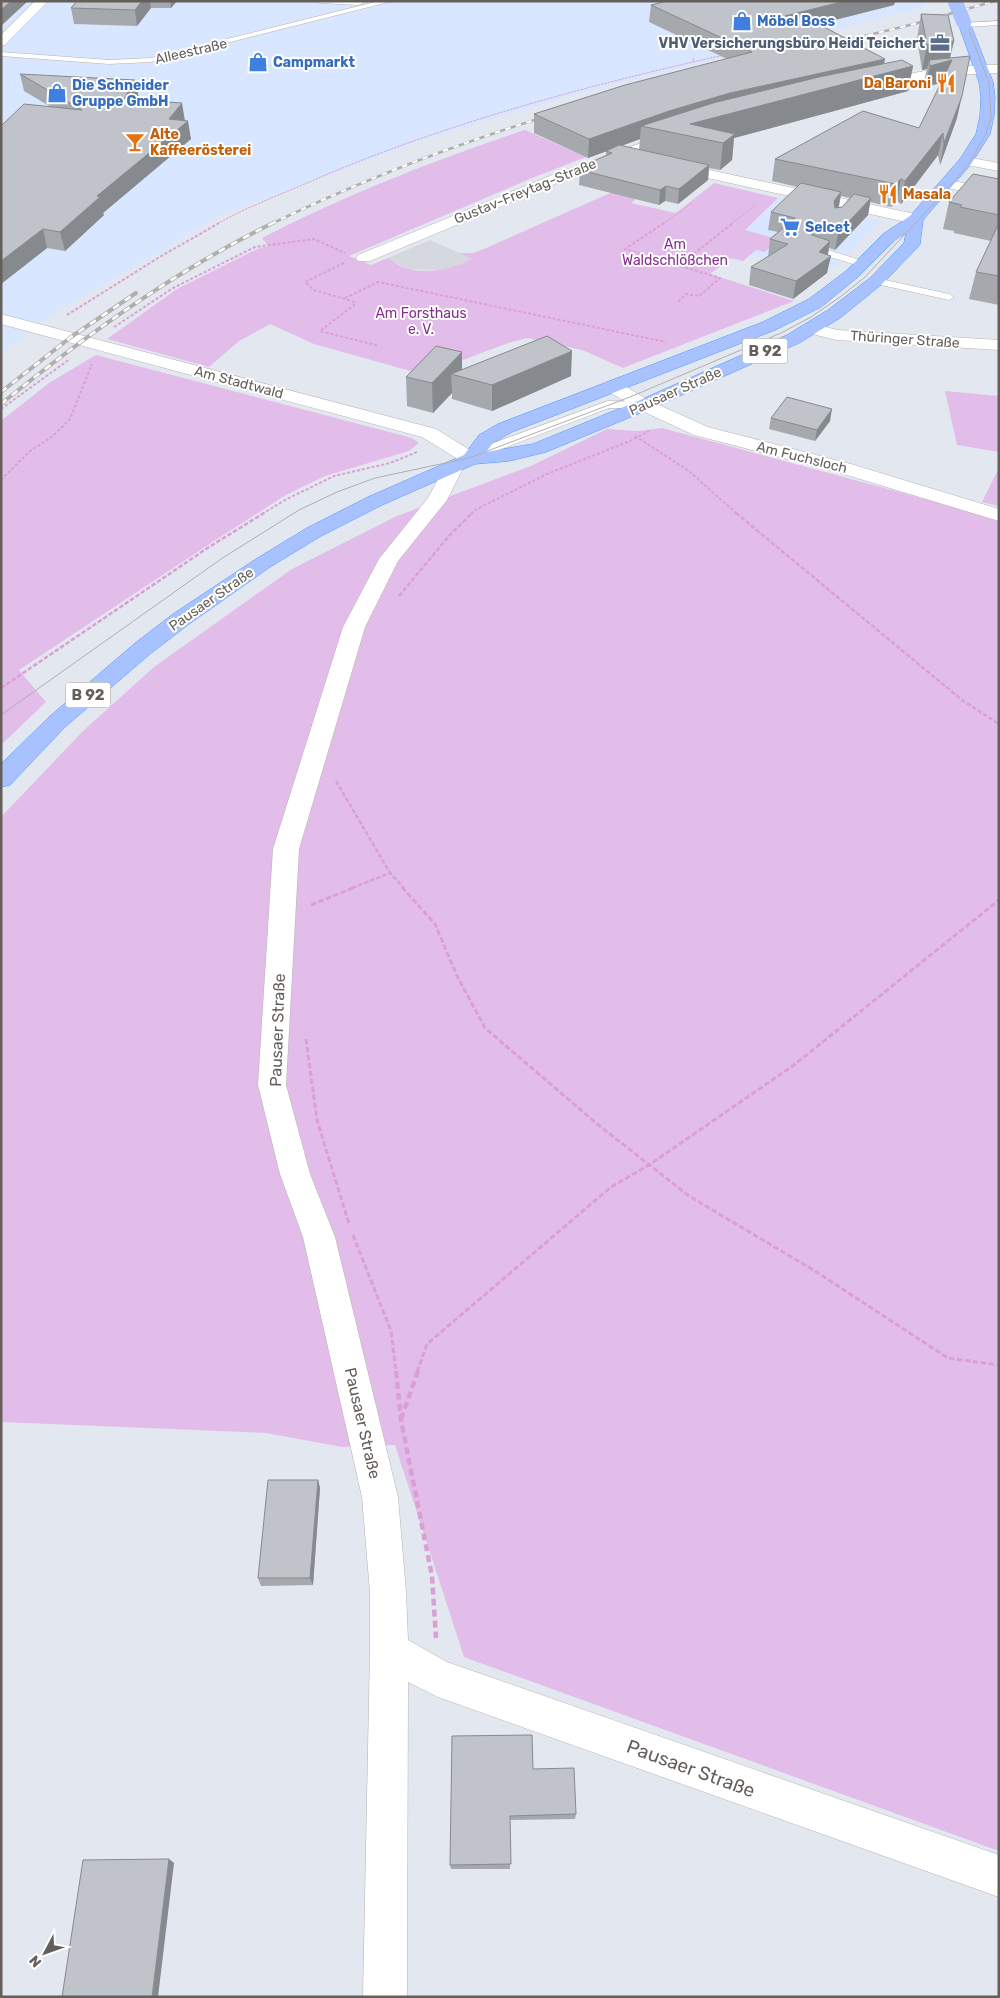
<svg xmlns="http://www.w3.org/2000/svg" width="1000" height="1998" viewBox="0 0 1000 1998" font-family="Rubik,sans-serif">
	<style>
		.commercial { fill: #d8e7ff }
		.industrial { fill: #d5d8de }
		.green { fill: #e3bde9 }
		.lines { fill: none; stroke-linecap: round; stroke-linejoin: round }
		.service-casing { stroke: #b7b3af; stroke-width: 1 }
		.minor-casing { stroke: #b7b3af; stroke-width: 1 }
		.primary-casing { stroke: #4d98fe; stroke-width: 1 }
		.path-far4 { stroke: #dc9fd5; stroke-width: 1; stroke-dasharray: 2.5 1; stroke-linecap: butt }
		.path-far3 { stroke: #dc9fd5; stroke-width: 2; stroke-dasharray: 3 2; stroke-linecap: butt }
		.path-far2 { stroke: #dc9fd5; stroke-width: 2.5; stroke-dasharray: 4.5 2; stroke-linecap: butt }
		.path-far1 { stroke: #dc9fd5; stroke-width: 3; stroke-dasharray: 5.5 2.5; stroke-linecap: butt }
		.path { stroke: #dc9fd5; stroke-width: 4.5; stroke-dasharray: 7 4; stroke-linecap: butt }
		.service { fill: #fff; fill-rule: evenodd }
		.minor { fill: #fff; fill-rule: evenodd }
		.primary { fill: #a8c2ff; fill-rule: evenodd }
		.tram { stroke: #b0afae; stroke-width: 1 }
		.rail-far1-casing { stroke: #b0afae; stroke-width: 2.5 }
		.rail-casing { stroke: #b0afae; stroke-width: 4 }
		.rail-far1 { stroke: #fff; stroke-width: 2; stroke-dasharray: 5.5; stroke-linecap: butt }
		.rail { stroke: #fff; stroke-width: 2.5; stroke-dasharray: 7; stroke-linecap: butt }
		.primary-bridge-casing { stroke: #4d98fe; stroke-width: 14; stroke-linecap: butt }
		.primary-bridge { stroke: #a8c2ff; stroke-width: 14 }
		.wall { fill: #a5a9ae; fill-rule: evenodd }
		.shaded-wall { fill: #86898d }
		.building { fill: #c0c4ca; stroke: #86898d }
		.labels { text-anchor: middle; stroke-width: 4; stroke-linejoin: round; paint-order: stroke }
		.far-shop-label { font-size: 14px; font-weight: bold; fill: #366cbe; stroke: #fff; text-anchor: start }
		.far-service-label { font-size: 14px; font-weight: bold; fill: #4e5e75; stroke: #fff; text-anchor: end }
		.far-street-label { font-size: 14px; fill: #655f5b; stroke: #fff }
		.far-food-label { font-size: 14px; font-weight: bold; fill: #c56008; stroke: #fff; text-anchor: start }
		.far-park-label { font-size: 14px; fill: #862f90; stroke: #fff }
		.shield { fill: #fff; stroke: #938f8c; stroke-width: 1 }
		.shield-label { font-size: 15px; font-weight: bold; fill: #655f5b }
		.street-label { font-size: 16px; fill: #655f5b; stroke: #fff }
		.near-street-label { font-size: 19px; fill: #655f5b; stroke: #fff }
	</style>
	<rect width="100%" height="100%" fill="#e3e7ef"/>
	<g class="commercial">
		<path d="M1 1H924L926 7 572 95 419 141 219 216 47 318 1 354Z"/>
		<path d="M778 198 881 221 834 268 796 258 788 265 750 255 756 250 745 231Z"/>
	</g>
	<path class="industrial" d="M430 240 473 259 458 267 440 270 407 269 388 258Z"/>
	<g class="green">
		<path d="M525 130 586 157 532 178 349 256 371 265 388 258C394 261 401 268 408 269 430 274 453 269 472 259L459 253H473L484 249 626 186 668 173 631 203 676 213 714 183 778 198 745 230 778 239 765 252 756 250 743 261 731 258 710 274 794 301 623 368 582 350 527 338 508 343 426 374 414 372 314 344 270 324 239 341 209 367 107 339 177 289 257 249 268 246 262 238C347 194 435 160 525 130Z"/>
		<path d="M96 355 412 438 419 443 409 451 325 476 286 495 214 541 19 670 46 702 1 745V421L49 383Z"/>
		<path d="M945 391 999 396V452L957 445Z"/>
		<path d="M662 428 999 519V1851L464 1657 395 1445 342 1447 266 1433 1 1422V817L83 731 154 667 292 569 397 516 531 466 607 429 638 431Z"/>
		<path d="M999 468V506L982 502Z"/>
	</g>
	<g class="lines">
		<defs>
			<g id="service">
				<path d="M316 1H361L363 3 359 5 320 3Z"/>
				<path d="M379 1H393L151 62 109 64 1 56V52L109 60 151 58Z"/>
				<path d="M999 21V25L965 27 961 25 965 23Z"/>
				<path d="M812 242 816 243 818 247 867 262 868 264 863 267 810 251 807 245Z"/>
				<path d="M876 278 949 294 954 297 949 300 872 283 871 281Z"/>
				<path d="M608 401 644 402 650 405 644 408H609L496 451 471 463 465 459 488 445Z"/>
			</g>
			<g id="minor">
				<path d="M35 1H48L5 45 1 46V35Z"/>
				<path d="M983 65H999V73L951 75 874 88 867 84 874 80 936 69Z"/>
				<path d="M675 131 680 132 682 135 680 138 562 181 370 261H358L356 258 358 255 552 175Z"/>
				<path d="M966 157 999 163V171L961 164 959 161 961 158Z"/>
				<path d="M672 162 915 214 920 216 923 219 920 222 915 224 667 169 665 166 667 163Z"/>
				<path d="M948 180 999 190V199L943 187 941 184 943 181Z"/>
				<path d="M1 314 436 429 478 455 481 459 478 463 471 465 464 463 422 437 1 324Z"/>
				<path d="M811 323 837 330 999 340V350L836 340 805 332 802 328 805 324Z"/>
				<path d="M612 381 618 382 650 401 708 427 851 464 999 509V521L837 472 694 435 638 409 606 390 603 386 606 382Z"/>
				<path d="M454 460 461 462 464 466 447 500 398 561 365 627 299 849 286 1085 310 1174 335 1237 398 1497 406 1592 408 1640 447 1662 999 1855V1897L438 1697 408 1682 407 1997H363L370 1650V1592L362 1497 303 1237 280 1174 258 1085 273 849 343 627 379 559 428 498 447 462Z"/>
			</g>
			<path id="primary" d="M964 19 970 23 993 82 995 97 994 116 990 134 971 164 923 220 920 244 918 247 882 284 840 318 799 343 650 409 546 452 509 461 475 464 382 505 321 536 270 567 189 624 150 654 65 727 10 785 1 787V764L49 717 134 644 173 614 256 559 307 528 368 497 464 455 479 435 498 424 763 322 809 299 846 271 883 234 910 216 960 159 976 134 980 116 981 97 979 82 958 23ZM906 233 904 243 870 278 828 310 787 335 638 401 533 444 486 452 493 443 512 432 775 330 821 307 858 277 895 240Z"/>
		</defs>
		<use href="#service" class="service-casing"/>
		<use href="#minor" class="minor-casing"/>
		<use href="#primary" class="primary-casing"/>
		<g class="path-far4">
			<path d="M693 58 694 62"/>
			<path d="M217 224C248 206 283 194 316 179 447 123 585 86 724 55"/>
			<path d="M663 224 692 203"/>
			<path d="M731 224 756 205"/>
		</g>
		<g class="path-far3">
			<path d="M664 223 625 249 720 278 699 296 686 294 677 303"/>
			<path d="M344 263 305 282 314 290 355 302 354 305 320 331 379 346"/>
			<path d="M678 266 733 223"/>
			<path d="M345 298 378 282 666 342"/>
			<path d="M67 315 158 258 219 223"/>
			<path d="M114 327 173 288 255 247 314 239 345 253"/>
			<path d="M1 409 70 359"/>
			<path d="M635 436 689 471 737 514"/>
			<path d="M1 480 30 451 53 436 70 419 92 364"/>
			<path d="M262 514 285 500 334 476 390 463 417 452"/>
			<path d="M471 514 475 510 547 474 630 441 649 431"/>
		</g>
		<g class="path-far2">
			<path d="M736 513 962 700 999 724"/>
			<path d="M399 596 449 536 472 513"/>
			<path d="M1 688 209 547 264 513"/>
			<path d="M336 781 390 873"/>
			<path d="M352 888 390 873 404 888"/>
		</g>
		<g class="path-far1">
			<path d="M402 887 435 924 457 976 485 1028 596 1123 689 1196 815 1271 948 1358 999 1365"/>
			<path d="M311 905 355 887"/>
			<path d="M306 1039 317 1120 349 1224"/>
			<path d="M353 1235 391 1331 396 1372"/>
			<path d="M417 1372 427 1344 611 1187 649 1165 794 1065 999 900"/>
		</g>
		<g class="path">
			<path d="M396 1371 401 1420 432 1576 436 1638"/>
			<path d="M401 1419 418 1371"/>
		</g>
		<use href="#service" class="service"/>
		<use href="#minor" class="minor"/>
		<use href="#primary" class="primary"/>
		<path class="tram" d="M1 715 221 559 299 510 337 492 375 478 469 458 630 397 781 333 811 317 840 297 864 278 951 185 970 162 986 134 991 117 989 83 958 1"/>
		<defs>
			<g id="rail-far1">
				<path d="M836 43 914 24 995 1"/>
				<path d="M271 224C362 180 451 146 547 116"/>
			</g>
			<g id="rail">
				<path d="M1 392 71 337 136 293"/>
				<path d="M1 404C86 335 175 271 273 223"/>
			</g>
		</defs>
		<use href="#rail-far1" class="rail-far1-casing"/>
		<use href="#rail" class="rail-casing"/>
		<use href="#rail-far1" class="rail-far1"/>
		<use href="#rail" class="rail"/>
		<defs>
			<path id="primary-bridge" d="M955 1 964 23"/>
		</defs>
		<use href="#primary-bridge" class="primary-bridge-casing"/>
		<use href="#primary-bridge" class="primary-bridge"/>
	</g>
	<g class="wall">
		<path d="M77 1H177L171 8H151L137 26 74 24 71 8Z"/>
		<path d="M667 1H895L894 5 819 24 884 64 913 66 908 91 734 138 732 160 720 170 709 168 708 180 678 204 665 201 659 205 579 185 580 170 587 167V164L606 156V151L588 158 534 133V114L727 59 649 22 651 5ZM640 139 639 150 621 146Z"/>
		<path d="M921 14 954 41 950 58 957 118 940 165 938 155 901 204 897 201 891 207 870 202 868 215 835 250 829 248 828 255 827 273 793 299 749 285 751 267 768 257 770 239 778 232 768 230 771 212 798 187 772 181 775 159 919 128 941 83 925 87 924 81 927 69 922 70 917 39ZM841 196 850 198 842 207H839Z"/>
		<path d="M20 74 139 98 137 100 185 121 191 139 103 213 104 215 65 251 47 248 1 284 51 107 24 91Z"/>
		<path d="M999 179V305L969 299 976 272 991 241 954 233V231L943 229 949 202Z"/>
		<path d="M462 352V369L571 376 492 411 452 399V393L433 413 407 406 406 377Z"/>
		<path d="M771 418 830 421 815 441 769 429Z"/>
		<path d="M318 1480 320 1488 313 1585 261 1586 258 1578Z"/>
		<path d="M533 1769 576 1814 575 1819 510 1820V1869H451L450 1865Z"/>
	</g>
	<g class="shaded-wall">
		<path d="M11 1H28L1 26V10Z"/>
		<path d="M142 1H150L151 8 137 26 135 10Z"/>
		<path d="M170 1H177L171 8Z"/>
		<path d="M845 1H895L894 5 783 33 785 16Z"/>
		<path d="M954 41 949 61 952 60 948 81 925 87 930 66 929 60 927 69 922 70 927 45Z"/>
		<path d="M885 59 882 74 913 66 908 91 734 138 732 160 720 170 723 143 641 126 640 139 588 158 589 139 669 111 730 93Z"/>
		<path d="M135 80 139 98 127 117 124 99Z"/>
		<path d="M962 96 957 118 940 165 944 143Z"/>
		<path d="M182 103 185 121H188L191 139 103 213 104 215 65 251 60 232 97 196 169 119Z"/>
		<path d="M943 133 938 155 901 204 905 181Z"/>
		<path d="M709 165 708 180 678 204 679 189Z"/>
		<path d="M901 179 897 201 891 207 896 184Z"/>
		<path d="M666 186 665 201 659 205 660 190Z"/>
		<path d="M841 192 838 209 831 218 834 201Z"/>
		<path d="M871 198 868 215 835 250 838 233Z"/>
		<path d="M815 223 812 240 806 243 809 226Z"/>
		<path d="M43 229 47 248 1 284V261Z"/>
		<path d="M830 241 827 258 831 256 827 273 793 299 796 281 819 252Z"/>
		<path d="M572 351 571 376 492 411V385Z"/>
		<path d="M462 352V377L451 374 452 393 433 413 432 383Z"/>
		<path d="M832 409 830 421 815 441 817 430Z"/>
		<path d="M318 1480 320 1488 313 1585 310 1578Z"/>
		<path d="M169 1859 174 1863 158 1997H152Z"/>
	</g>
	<g class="building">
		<path d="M1 1H11L1 10Z"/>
		<path d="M77 1H142L135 10 71 8Z"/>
		<path d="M667 1H845L785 16 805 17 885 59 730 93 669 111 589 139 534 114 625 85 752 52 651 5Z"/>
		<path d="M921 14 948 15 954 41 927 45Z"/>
		<path d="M970 56 962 96 944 143 943 133 905 181 901 179 896 184 775 159 863 111 919 128 952 60 930 66 929 60Z"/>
		<path d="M902 60 913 66 690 124 735 134 723 143 641 126 713 103 819 77Z"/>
		<path d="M20 74 135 80 124 99 182 103 169 119 188 121 97 196 100 197 60 232 43 229 1 261V126L24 104 82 110Z"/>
		<path d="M619 145 709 165 679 189 666 186 660 190 580 170 591 165 587 164 612 153 606 151Z"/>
		<path d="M973 174 999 179V215L960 207 962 205 949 202Z"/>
		<path d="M801 183 841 192 834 201 835 208 842 207 854 194 871 198 838 233 822 228 819 224 815 223 809 226 808 228 812 235 830 241 819 252 831 256 796 281 751 267 788 244 770 239 795 218 771 212Z"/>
		<path d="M999 223V276L976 272Z"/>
		<path d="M547 336 572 351 492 385 451 374Z"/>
		<path d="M436 346 462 352 432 383 406 377Z"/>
		<path d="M787 397 832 409 817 430 771 418Z"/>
		<path d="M268 1480H318L310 1578H258Z"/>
		<path d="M532 1735 533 1769 574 1768 576 1814 510 1816 511 1864 450 1865 452 1736Z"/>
		<path d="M169 1859 152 1997H62L83 1860Z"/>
	</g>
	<defs>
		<symbol id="shop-bare" viewBox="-9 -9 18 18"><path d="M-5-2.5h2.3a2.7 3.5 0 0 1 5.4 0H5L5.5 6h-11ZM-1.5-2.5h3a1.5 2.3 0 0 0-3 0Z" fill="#3f7fe0" stroke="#fff" stroke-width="2.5" paint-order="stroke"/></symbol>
		<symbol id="office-bare" viewBox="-9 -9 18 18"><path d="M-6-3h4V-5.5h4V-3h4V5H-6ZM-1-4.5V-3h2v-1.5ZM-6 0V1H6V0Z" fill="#5c6f8a" stroke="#fff" stroke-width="2.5" paint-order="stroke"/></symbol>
		<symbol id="restaurant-bare" viewBox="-9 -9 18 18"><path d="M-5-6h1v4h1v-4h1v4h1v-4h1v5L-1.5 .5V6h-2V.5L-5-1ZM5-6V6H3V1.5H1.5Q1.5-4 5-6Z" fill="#e8710a" stroke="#fff" stroke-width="2.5" paint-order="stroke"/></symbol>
		<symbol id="bar-bare" viewBox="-9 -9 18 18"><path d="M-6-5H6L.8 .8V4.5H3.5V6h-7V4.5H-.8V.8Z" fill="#e8710a" stroke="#fff" stroke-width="2.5" paint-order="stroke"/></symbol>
		<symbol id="supermarket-bare" viewBox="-9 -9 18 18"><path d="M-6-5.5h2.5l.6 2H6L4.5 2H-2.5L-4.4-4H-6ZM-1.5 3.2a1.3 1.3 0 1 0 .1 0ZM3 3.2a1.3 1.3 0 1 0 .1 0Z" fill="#3f7fe0" stroke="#fff" stroke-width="2.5" paint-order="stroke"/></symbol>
	</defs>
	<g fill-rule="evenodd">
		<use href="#shop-bare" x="728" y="7" width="28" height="28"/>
		<use href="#office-bare" x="926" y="29" width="28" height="28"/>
		<use href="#shop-bare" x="244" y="48" width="28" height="28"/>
		<use href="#restaurant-bare" x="932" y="69" width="28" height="28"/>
		<use href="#shop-bare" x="43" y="79" width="28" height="28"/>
		<use href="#bar-bare" x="121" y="128" width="28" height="28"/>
		<use href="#restaurant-bare" x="874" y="180" width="28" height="28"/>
		<use href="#supermarket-bare" x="776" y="213" width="28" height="28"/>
	</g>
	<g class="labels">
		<g class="far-shop-label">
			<text x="757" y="26">Möbel Boss</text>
			<text x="273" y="67">Campmarkt</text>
			<text x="72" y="90">Die Schneider<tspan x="72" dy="16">Gruppe GmbH</tspan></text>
			<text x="805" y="232">Selcet</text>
		</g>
		<g class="far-service-label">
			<text x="925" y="48">VHV Versicherungsbüro Heidi Teichert</text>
		</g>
		<g class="far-street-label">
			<text transform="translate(191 51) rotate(-13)" y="5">Alleestraße</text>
			<text transform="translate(525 191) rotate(-22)" y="5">Gustav-Freytag-Straße</text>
			<text transform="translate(905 339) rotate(4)" y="5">Thüringer Straße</text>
			<text transform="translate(239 382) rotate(15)" y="5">Am Stadtwald</text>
			<text transform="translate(675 391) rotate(-24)" y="5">Pausaer Straße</text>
			<text transform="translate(802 457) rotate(14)" y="5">Am Fuchsloch</text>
			<text transform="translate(211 599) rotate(-35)" y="5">Pausaer Straße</text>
		</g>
		<g class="far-food-label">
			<text x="931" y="88" text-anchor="end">Da Baroni</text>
			<text x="150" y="139">Alte<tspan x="150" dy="16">Kaffeerösterei</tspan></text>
			<text x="903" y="199">Masala</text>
		</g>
		<g class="far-park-label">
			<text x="675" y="249">Am<tspan x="675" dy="16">Waldschlößchen</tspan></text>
			<text x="421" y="318">Am Forsthaus<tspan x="421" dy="16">e. V.</tspan></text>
		</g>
		<g class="shield">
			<rect x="742.5" y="338.5" width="45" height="25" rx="4"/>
			<rect x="65.5" y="682.5" width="45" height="25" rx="4"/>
		</g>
		<g class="shield-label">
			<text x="765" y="356">B 92</text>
			<text x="88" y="700">B 92</text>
		</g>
		<g class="street-label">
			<text transform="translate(277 1030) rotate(-88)" y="6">Pausaer Straße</text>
			<text transform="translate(363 1423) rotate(77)" y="6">Pausaer Straße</text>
		</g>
		<g class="near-street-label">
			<text transform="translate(691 1768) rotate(20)" y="7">Pausaer Straße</text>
		</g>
	</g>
	<rect width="1000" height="1998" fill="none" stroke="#655f5b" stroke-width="5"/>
	<g transform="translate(45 1953) rotate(229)" stroke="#ffffff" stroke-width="4" paint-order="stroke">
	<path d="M0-4L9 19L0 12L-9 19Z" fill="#655f5b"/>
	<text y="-8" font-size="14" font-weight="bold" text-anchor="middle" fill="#655f5b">N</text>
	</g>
</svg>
